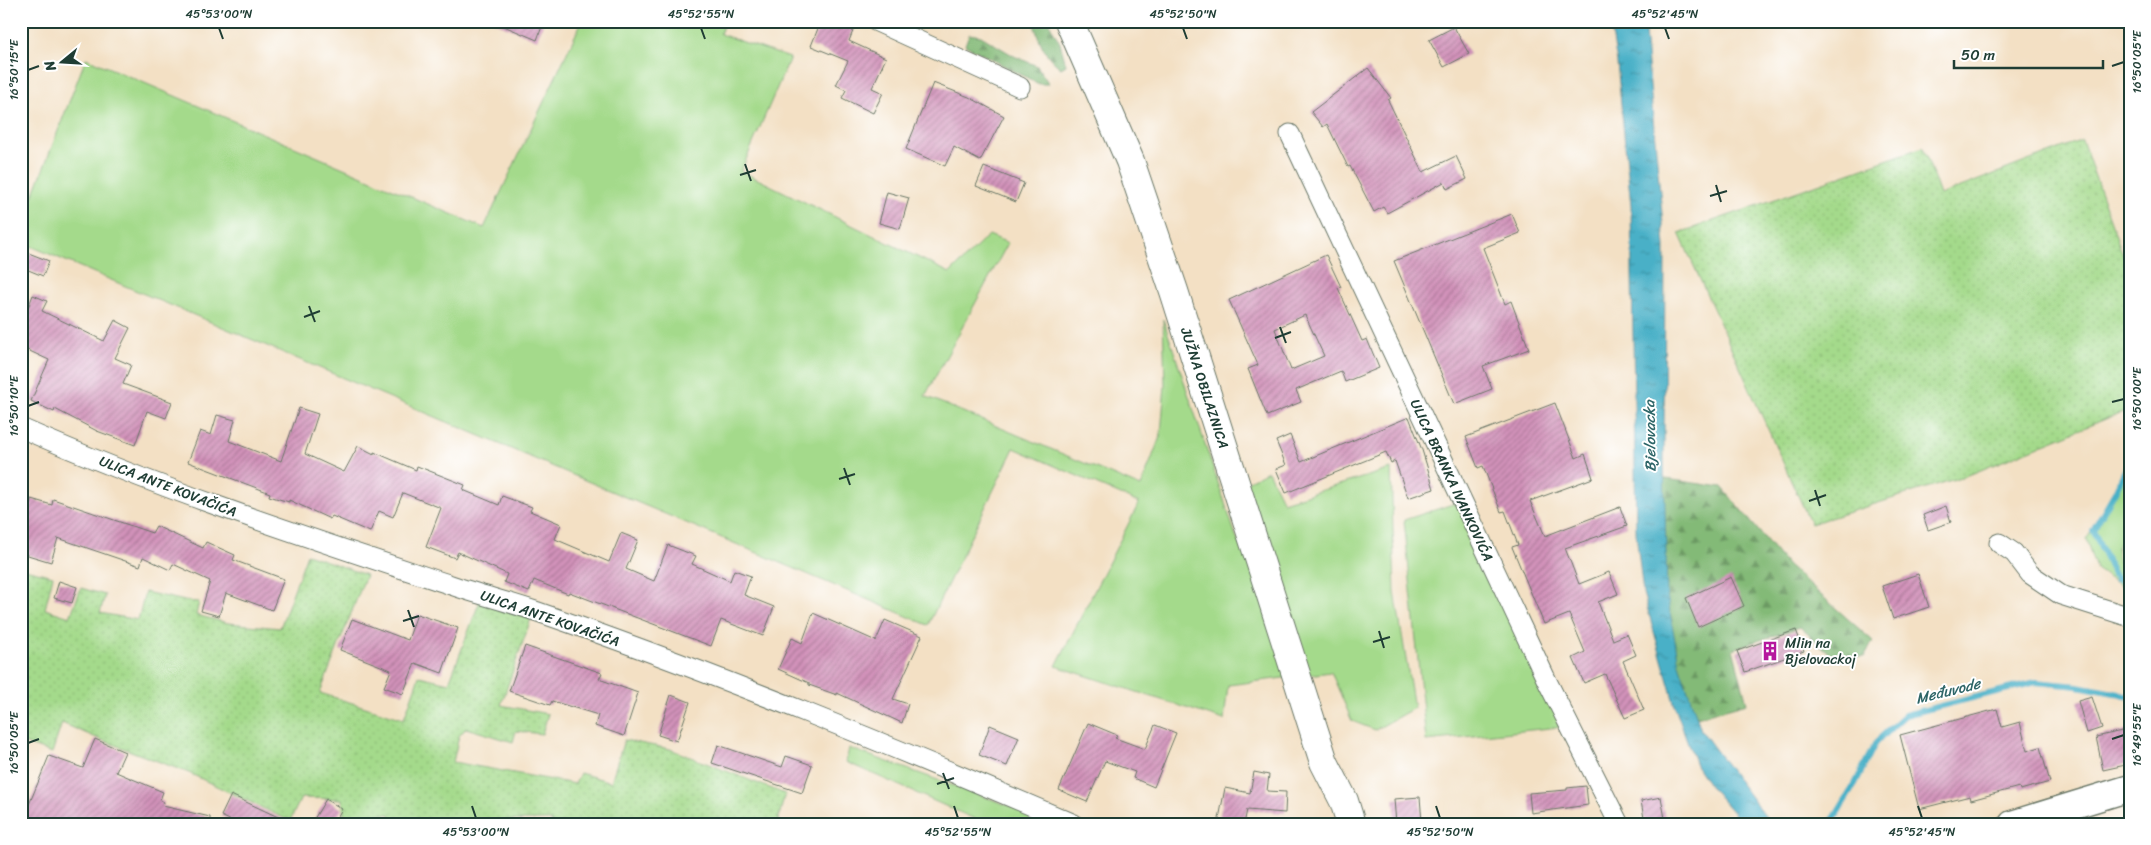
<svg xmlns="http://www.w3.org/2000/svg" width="2151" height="845" viewBox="0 0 2151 845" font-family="Sriracha,sans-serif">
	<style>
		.grass { fill: #a4da8b; stroke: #628c60 }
		.forest { fill: url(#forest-firs); stroke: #517c56 }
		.garden { fill: url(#garden-dots); stroke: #628c60 }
		.water { fill: url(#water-ripples); stroke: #34767e }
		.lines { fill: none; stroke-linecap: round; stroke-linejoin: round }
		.stream { stroke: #48b0c7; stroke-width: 6 }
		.building { fill: url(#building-hatch); fill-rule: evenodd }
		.street-casing { stroke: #697666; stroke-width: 21 }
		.secondary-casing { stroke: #697666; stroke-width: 29 }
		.primary-casing { stroke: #697666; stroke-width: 30 }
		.street { stroke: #fff; stroke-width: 19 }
		.secondary { stroke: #fff; stroke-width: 26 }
		.primary { stroke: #fff; stroke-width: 28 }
		.ticks { fill: none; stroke: #1f3d34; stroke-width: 2 }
		.labels { text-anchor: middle; stroke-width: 4; stroke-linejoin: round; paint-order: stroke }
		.street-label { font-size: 14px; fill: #1f3d34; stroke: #fff }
		.poi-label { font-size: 14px; fill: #1f3d34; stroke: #fff; text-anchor: start }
		.water-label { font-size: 15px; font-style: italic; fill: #2d6567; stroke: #fff }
		.neatline { fill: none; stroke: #1f3d34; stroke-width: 2 }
		.ticks-label { font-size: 12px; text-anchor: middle; fill: #1f3d34 }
	</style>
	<defs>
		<pattern id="forest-firs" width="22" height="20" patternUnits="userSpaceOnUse" patternTransform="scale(1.25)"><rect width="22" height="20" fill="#83ba77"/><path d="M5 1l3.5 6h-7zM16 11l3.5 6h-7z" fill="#6b9862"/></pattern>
		<pattern id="garden-dots" width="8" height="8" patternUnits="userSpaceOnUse" patternTransform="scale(1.25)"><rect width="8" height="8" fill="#a4da8b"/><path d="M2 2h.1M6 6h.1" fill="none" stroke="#8dbc79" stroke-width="1.8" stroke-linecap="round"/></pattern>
		<pattern id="water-ripples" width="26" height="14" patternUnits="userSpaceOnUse" patternTransform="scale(1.25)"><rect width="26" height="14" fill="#48b0c7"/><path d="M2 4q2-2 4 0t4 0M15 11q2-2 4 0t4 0" fill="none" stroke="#3b90a2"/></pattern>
		<pattern id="building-hatch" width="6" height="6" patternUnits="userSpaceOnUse" patternTransform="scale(1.25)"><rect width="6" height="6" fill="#d292ba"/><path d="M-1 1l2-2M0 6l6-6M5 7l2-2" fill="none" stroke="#aa7898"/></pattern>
	</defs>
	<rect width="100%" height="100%" fill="#fff"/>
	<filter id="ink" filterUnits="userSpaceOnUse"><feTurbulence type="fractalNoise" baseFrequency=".02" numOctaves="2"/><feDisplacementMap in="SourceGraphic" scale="10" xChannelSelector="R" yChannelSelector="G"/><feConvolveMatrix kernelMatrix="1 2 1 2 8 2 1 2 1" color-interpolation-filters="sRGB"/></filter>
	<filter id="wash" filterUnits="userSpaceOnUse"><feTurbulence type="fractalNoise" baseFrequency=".0096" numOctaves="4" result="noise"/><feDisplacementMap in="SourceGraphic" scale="20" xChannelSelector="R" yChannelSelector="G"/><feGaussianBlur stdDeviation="1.12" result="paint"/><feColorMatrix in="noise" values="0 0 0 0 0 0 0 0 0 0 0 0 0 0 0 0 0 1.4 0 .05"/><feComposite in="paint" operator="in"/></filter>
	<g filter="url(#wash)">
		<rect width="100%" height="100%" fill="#f3e0c4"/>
		<g class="grass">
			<path d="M582 21H725L720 34 790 58 741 171 950 273 989 235 1008 243 925 396 1141 487 1161 434 1165 385 1163 319 1237 539 1245 549 1237 487 1268 471 1283 502 1391 469 1395 592 1414 708 1375 730 1352 721 1331 672 1228 685 1224 720 1056 666 1139 503 1014 448 928 625 21 242V227L86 58 484 228Z"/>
			<path d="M2130 459 2129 533C2112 548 2115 550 2122 570L2130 574V589H2125L2096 569 2086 539 2115 492Z"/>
			<path d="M1462 501 1569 726 1426 741 1404 520Z"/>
			<path d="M849 748 1060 824H986L846 762Z"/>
		</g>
		<g class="forest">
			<path d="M1033 21H1048L1060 43 1066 65 1061 68C1044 56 1039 40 1033 21Z"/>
			<path d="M969 34 981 36 1014 56 1037 66 1049 84H1039L965 45Z"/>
			<path d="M1652 477 1722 487 1788 566 1873 641 1864 657 1835 658 1800 627 1733 649 1747 703 1686 720 1652 609Z"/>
		</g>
		<g class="garden">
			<path d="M2082 140 2130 275V409L1971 474 1811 524 1679 233 1923 147 1940 195Z"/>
			<path d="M307 554 366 575 320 693 404 719 419 676 449 683 482 595 534 610 501 705 548 714 542 734 516 731 513 742 466 728 459 736 453 762 575 784 580 773 611 782 624 740 670 749 785 794 777 824H552L551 820 439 821 438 824H392L390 814 344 815 342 799 301 798 290 821 189 773 99 739 62 723 52 753 21 742V568L53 576 45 609 70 617 81 588 105 595 100 613 138 620 145 592 185 601 199 602 196 615 228 623 280 628Z"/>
		</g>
		<path class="water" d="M1610 21H1644L1665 246 1664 463 1667 595 1679 664 1701 730 1771 824H1743L1710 786 1696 765 1677 713 1643 593 1636 533 1631 206 1617 63Z"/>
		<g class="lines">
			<g class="stream">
				<path d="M2130 459 2115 492 2093 530 2116 579 2130 584"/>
				<path d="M1829 824 1835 817 1855 784 1876 742 1905 715 2036 682 2078 686 2130 696"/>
			</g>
		</g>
		<g id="blocks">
			<g class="building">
				<path d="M492 21H544L537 40Z"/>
				<path d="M821 21H857L849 41 886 58 872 88 883 93 873 113 842 98 846 90 836 85 848 61 811 46Z"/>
				<path d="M1454 27 1469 54 1444 67 1429 40Z"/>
				<path d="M1368 68 1391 98 1388 100 1423 172 1456 156 1467 179 1447 189 1444 182 1387 213 1383 207 1374 212 1350 166 1348 167 1327 124 1323 127 1311 112Z"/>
				<path d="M933 83 969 97 1004 116 980 161 954 147 945 166 906 149Z"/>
				<path d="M984 167 1024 183 1016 202 976 186Z"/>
				<path d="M887 192 909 198 900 229 879 223Z"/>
				<path d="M1512 214 1520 233 1483 248 1505 304 1511 301 1529 349 1483 366 1492 389 1454 404 1394 261Z"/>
				<path d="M21 250 49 261 43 276 21 267Z"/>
				<path d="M1326 255 1341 287 1338 288 1362 341 1367 339 1379 368 1345 382 1341 371 1296 390 1301 402 1267 416 1248 369 1258 365 1229 300ZM1305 315 1324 356 1291 370 1275 329Z"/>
				<path d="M33 295 47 301 42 311 104 341 115 320 130 328 115 358 131 365 123 384 172 402 166 418 147 411 135 445 97 431 55 409 54 412 31 401 49 360 21 347V307L27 310Z"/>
				<path d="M1555 403 1576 458 1585 454 1593 478 1530 501 1545 536 1620 507 1627 526 1565 548 1579 584 1609 572 1618 594 1598 602 1613 640 1627 634 1636 655 1623 661 1644 710 1625 718 1605 674 1584 683 1573 658 1585 652 1569 614 1544 624 1512 547 1518 545 1505 511 1501 512 1483 466 1478 468 1466 437Z"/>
				<path d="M299 408 318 414 305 454 344 472 358 446 374 454V452L416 470 417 466 465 485 463 490 499 505 502 496 532 507 530 511 561 524 555 539 609 562 621 533 638 540 626 569 654 581 668 545 696 556 692 564 730 581 734 570 751 576 744 595 774 607 763 636 721 620 711 646 569 592 568 594 534 580 529 592 504 582 507 574 458 552 455 558 426 547 441 508 403 493 393 517 379 511 370 532 332 516 330 519 289 500V502L269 496 270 493 188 462 200 431 211 435 217 415 235 420 229 441 281 461Z"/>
				<path d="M1409 417 1422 450 1434 489 1408 498 1395 461 1391 463 1386 452 1286 493 1276 469 1286 465 1276 441 1290 435 1301 462Z"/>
				<path d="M31 499 52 505 53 499 152 533 156 526 203 548 206 542 235 555 233 560 284 579 272 610 226 593 219 616 201 611 210 581 173 564 170 570 143 557 140 566 58 538 51 562 21 553V510L28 513Z"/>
				<path d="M1946 506 1951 522 1928 530 1923 515Z"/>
				<path d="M1918 574 1929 607 1893 619 1882 586Z"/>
				<path d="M1731 577 1744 606 1698 627 1686 598Z"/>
				<path d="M59 581 77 587 72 603 54 598Z"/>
				<path d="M813 613 876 641 885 620 922 636 893 699 908 704 902 723 837 693V695L809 685V683L778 669 792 638 802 643Z"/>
				<path d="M417 614 458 628 442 673 415 663 403 694 384 687 391 670 340 650 352 619 408 640Z"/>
				<path d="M1796 630 1804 651 1745 672 1737 651Z"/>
				<path d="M525 646 602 673 599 679 638 693 624 736 595 726 598 715 552 701 550 705 509 691Z"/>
				<path d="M671 695 690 702 677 741 658 735Z"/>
				<path d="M2092 697 2102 728 2087 733 2078 701Z"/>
				<path d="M1997 709 2002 727 2020 722 2027 751 2040 747 2050 782 2020 790 2019 787 1971 800 1970 796 1919 809 1900 735Z"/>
				<path d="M1088 723 1117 735 1115 738 1145 749 1155 725 1176 733 1154 787 1133 778 1135 772 1105 761 1087 802 1059 790Z"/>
				<path d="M990 725 1019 737 1007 766 979 755Z"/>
				<path d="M2130 729V764L2103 770 2096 737Z"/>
				<path d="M95 739 125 752 116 772 163 792 160 800 164 802 163 806 210 817V824H21L49 756 83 768Z"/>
				<path d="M718 745 782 767 786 756 812 765 802 793 712 763Z"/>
				<path d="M1254 772 1269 775 1267 791 1286 792 1285 813 1247 810 1244 824H1218L1225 788 1250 793Z"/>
				<path d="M1586 786 1588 805 1531 813 1529 793 1567 790V788Z"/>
				<path d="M231 795 293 824H238L221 816Z"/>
				<path d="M1420 797 1422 822 1396 824 1394 799Z"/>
				<path d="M1661 797 1666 824H1645L1641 801Z"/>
				<path d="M326 799 342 809 333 824H311Z"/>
			</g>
		</g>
	</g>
	<g filter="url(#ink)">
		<use href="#blocks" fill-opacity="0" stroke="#697666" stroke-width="1"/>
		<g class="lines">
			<defs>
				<g id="street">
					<path d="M875 21 1020 87"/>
					<path d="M1290 134 1547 681 1619 824"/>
					<path d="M21 428C161 490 306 537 451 585 480 595 509 602 538 612 720 675 897 748 1074 824"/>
					<path d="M1999 543 2014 553 2030 574 2061 595 2130 617"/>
				</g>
				<path id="secondary" d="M2012 824 2130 788"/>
				<path id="primary" d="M1069 21 1130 161 1174 291 1324 762 1344 801 1351 824"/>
			</defs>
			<use href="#street" class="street-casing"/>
			<use href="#secondary" class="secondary-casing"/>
			<use href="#primary" class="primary-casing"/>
			<use href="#street" class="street"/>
			<use href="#secondary" class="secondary"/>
			<use href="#primary" class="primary"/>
		</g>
	</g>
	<path class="ticks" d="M219 28 223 39M701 28 705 39M1183 28 1187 39M1665 28 1669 39M2112 66 2124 62M28 70 39 66M745 164 751 181M740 175 756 170M1716 185 1721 202M1710 196 1727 191M309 306 315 322M304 317 320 311M1280 327 1286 343M1275 338 1291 332M2112 402 2124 399M28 406 39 402M844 468 850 485M839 479 855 474M1815 490 1820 506M1809 501 1826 495M408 610 414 627M403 621 419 616M1379 631 1384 648M1373 642 1390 637M2112 739 2124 735M28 743 39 739M943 773 949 789M937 784 954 778M472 806 476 818M954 806 958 818M1436 806 1440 818M1918 806 1922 818"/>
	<defs>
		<symbol id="building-bare" viewBox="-9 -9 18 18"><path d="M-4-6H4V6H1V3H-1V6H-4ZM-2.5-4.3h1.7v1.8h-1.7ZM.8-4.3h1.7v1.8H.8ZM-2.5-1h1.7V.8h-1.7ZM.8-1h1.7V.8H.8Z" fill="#b5179e" stroke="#fff" stroke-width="2.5" paint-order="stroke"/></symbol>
	</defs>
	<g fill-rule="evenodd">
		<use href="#building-bare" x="1756" y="637" width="28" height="28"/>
	</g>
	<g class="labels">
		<g class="street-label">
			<text transform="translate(1205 388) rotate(72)" y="5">JUŽNA OBILAZNICA</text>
			<text transform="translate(1452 480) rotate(65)" y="5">ULICA BRANKA IVANKOVIĆA</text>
			<text transform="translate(168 486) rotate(21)" y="5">ULICA ANTE KOVAČIĆA</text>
			<text transform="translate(550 618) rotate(19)" y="5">ULICA ANTE KOVAČIĆA</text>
		</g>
		<g class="poi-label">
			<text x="1785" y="648">Mlin na<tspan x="1785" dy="16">Bjelovackoj</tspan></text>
		</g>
		<g class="water-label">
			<text transform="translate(1650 436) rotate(-91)" y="5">Bjelovacka</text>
			<text transform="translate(1948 691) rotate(-14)" y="5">Međuvode</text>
		</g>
	</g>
	<rect width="2151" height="845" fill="none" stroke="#fff" stroke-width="55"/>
	<g transform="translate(62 62) rotate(252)" stroke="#ffffff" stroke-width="4" paint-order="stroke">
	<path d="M0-4L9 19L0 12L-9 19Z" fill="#1f3d34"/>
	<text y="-8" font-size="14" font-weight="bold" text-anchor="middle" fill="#1f3d34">N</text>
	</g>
	<path d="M1954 60v8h149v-8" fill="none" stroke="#1f3d34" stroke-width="2.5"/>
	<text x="1961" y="60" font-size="15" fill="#1f3d34" stroke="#ffffff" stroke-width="4" paint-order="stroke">50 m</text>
	<rect x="28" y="28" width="2096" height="790" class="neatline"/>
	<g class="ticks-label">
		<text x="219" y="18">45°53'00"N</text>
		<text x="701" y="18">45°52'55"N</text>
		<text x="1183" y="18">45°52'50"N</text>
		<text x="1665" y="18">45°52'45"N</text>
		<text transform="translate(2137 62) rotate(-90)" y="4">16°50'05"E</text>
		<text transform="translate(14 70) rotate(-90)" y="4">16°50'15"E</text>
		<text transform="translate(2137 399) rotate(-90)" y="4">16°50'00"E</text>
		<text transform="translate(14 406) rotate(-90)" y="4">16°50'10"E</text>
		<text transform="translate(2137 735) rotate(-90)" y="4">16°49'55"E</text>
		<text transform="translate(14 743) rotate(-90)" y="4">16°50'05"E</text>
		<text x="476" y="836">45°53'00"N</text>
		<text x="958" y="836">45°52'55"N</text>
		<text x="1440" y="836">45°52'50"N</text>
		<text x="1922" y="836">45°52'45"N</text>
	</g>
</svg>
